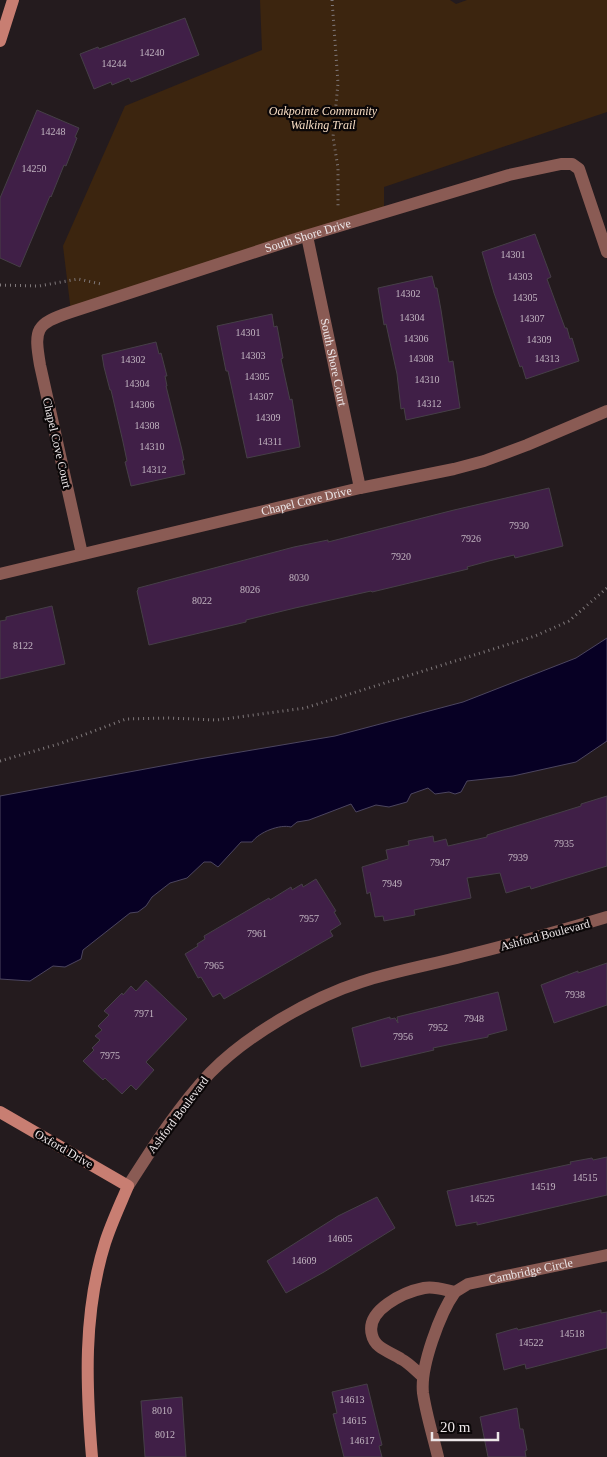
<svg xmlns="http://www.w3.org/2000/svg" width="607" height="1457" viewBox="0 0 607 1457" font-family="'Times New Roman',serif">
	<style>
		.green { fill: #3c250f }
		.water { fill: #070024; stroke: #4c455f }
		.building { fill: #401f47; stroke: #463f47 }
		.lines { fill: none; stroke-linecap: round; stroke-linejoin: round }
		.path { stroke: #7f787a; stroke-width: 3; stroke-dasharray: 1 4; stroke-linecap: butt }
		.street { stroke: #8a5b54; stroke-width: 12 }
		.secondary { stroke: #c87e72; stroke-width: 12 }
		.labels { text-anchor: middle; stroke-width: 4.5; stroke-linejoin: round; paint-order: stroke }
		.number-label { font-size: 10px; fill: #c1b4c0 }
		.park-label { font-size: 12px; font-style: italic; fill: #f5dbc2; stroke: #0b0708 }
		.street-label { font-size: 12px; fill: #ece6e8; stroke: #0b0708 }
	</style>
	<rect width="100%" height="100%" fill="#241b1e"/>
	<path class="green" d="M260 0H450L456 4 467 0H607V112L384 187V212L71 312 63 246 125 106 262 50Z"/>
	<path class="water" d="M607 638V741L576 762 513 776 467 781 461 792 455 794 449 792 435 794 428 788 411 794 407 802 389 807 376 805 356 812 351 804 309 820 297 822 291 827C280 824 259 832 252 842H241L218 867 211 862H204L187 878 170 883 152 897 146 906 138 912 130 913 83 950 81 959 65 967 53 966 30 981 0 979V796L199 759 335 736 463 702 576 658Z"/>
	<g class="building">
		<path d="M185 18 199 55 131 82 129 78 112 85 111 82 94 89 80 54 98 47 99 49Z"/>
		<path d="M37 110 79 128 75 137 77 138 66 166 64 165 51 197 50 196 20 267 0 258V198Z"/>
		<path d="M535 234 551 277 547 279 565 328H567L570 339 572 338 579 361 526 379 522 366 520 367 494 293 482 252Z"/>
		<path d="M432 276 435 288H437L441 310 449 362 453 361 460 408 406 420 404 408 401 409 397 374 386 324 384 325 378 288Z"/>
		<path d="M272 314 274 327 277 326 283 358 281 359 290 400 292 399 300 447 247 458 228 371H226L217 326Z"/>
		<path d="M156 342 159 354 161 353 167 376H165L167 386H166L182 450 184 460H182L185 474 131 486 125 462 127 461 123 442 111 390H110L104 367 102 355Z"/>
		<path d="M549 488 563 546 515 558 514 555 489 561 467 567 468 569 372 592 371 591 295 608 246 620V622L149 645 137 591 138 590V588L294 547 328 540V542L454 510Z"/>
		<path d="M52 606 65 664 0 679V621L6 620V617Z"/>
		<path d="M607 796V866L531 889 530 886 506 893 500 873 467 878 471 898 414 910 415 915 384 921 383 916 375 917 370 892 367 894 362 867 388 859 386 850 409 845 408 841 433 836 434 842 446 839 448 846 487 837V835L581 806V804Z"/>
		<path d="M316 879 336 911 334 912 341 924 330 931 333 936 224 999 220 993 213 997 201 977 198 978 185 954 198 946 197 944 205 939 204 936 269 898 270 900 291 887 292 890 302 884 303 887Z"/>
		<path d="M607 963V1005L554 1023 541 985 578 971V973Z"/>
		<path d="M146 980 187 1019 146 1062 154 1070 136 1090 131 1085 122 1094 105 1078 103 1080 83 1061 94 1050 92 1048 100 1040 95 1036 102 1030 98 1026 109 1015 104 1011 122 993 123 995 131 986 136 991Z"/>
		<path d="M498 992 507 1030 488 1035V1037L452 1044 433 1048 434 1050 361 1067 352 1028 390 1017V1019L395 1018 398 1023 397 1017Z"/>
		<path d="M607 1157V1195L477 1225V1222L456 1226 447 1191 571 1164 570 1162 592 1158 593 1160Z"/>
		<path d="M377 1197 395 1228 324 1272 286 1293 267 1261 338 1216Z"/>
		<path d="M601 1310V1313L607 1312V1348L526 1369 525 1364 504 1370 496 1334 517 1328 518 1330Z"/>
		<path d="M367 1384 382 1445 379 1446 382 1457H344L333 1414 337 1413 332 1392Z"/>
		<path d="M182 1397 186 1457H145L141 1401Z"/>
		<path d="M517 1408 520 1429H523L527 1450 525 1451 526 1457H488L480 1417Z"/>
	</g>
	<g class="lines">
		<g class="path">
			<path d="M332 0 338 83 333 137 338 168V208"/>
			<path d="M0 285 39 286 78 279 101 284"/>
			<path d="M0 761 62 743 126 719 169 718 217 720 305 708 535 636 569 621 607 588"/>
		</g>
		<g class="street">
			<path id="s1" d="M307 236 360 488"/>
			<path id="s2" d="M82 554 40 365C34 329 35 324 71 312L289 241 509 175 561 164H572L579 169 607 252"/>
			<path id="s3" d="M0 574 360 488 454 469 484 461 527 445 607 411"/>
			<path d="M128 1186C153 1147 178 1107 210 1073 247 1035 311 998 361 982 395 971 430 965 464 956 512 944 560 931 607 917"/>
			<path id="s4" d="M422 1376C415 1370 409 1363 401 1359 391 1352 375 1349 372 1335 365 1310 404 1292 424 1288 435 1286 445 1290 455 1292L468 1284 607 1255"/>
			<path d="M438 1457C433 1436 426 1414 423 1393 420 1367 440 1313 455 1292"/>
		</g>
		<g class="secondary">
			<path d="M0 41 13 0"/>
			<path d="M0 1112 128 1186C120 1205 111 1224 105 1243 83 1313 86 1386 92 1457"/>
		</g>
	</g>
	<g class="labels">
		<g class="number-label">
			<text x="152" y="56">14240</text>
			<text x="114" y="67">14244</text>
			<text x="53" y="135">14248</text>
			<text x="34" y="172">14250</text>
			<text x="513" y="258">14301</text>
			<text x="520" y="280">14303</text>
			<text x="408" y="297">14302</text>
			<text x="525" y="301">14305</text>
			<text x="412" y="321">14304</text>
			<text x="532" y="322">14307</text>
			<text x="248" y="336">14301</text>
			<text x="416" y="342">14306</text>
			<text x="539" y="343">14309</text>
			<text x="253" y="359">14303</text>
			<text x="421" y="362">14308</text>
			<text x="547" y="362">14313</text>
			<text x="133" y="363">14302</text>
			<text x="257" y="380">14305</text>
			<text x="427" y="383">14310</text>
			<text x="137" y="387">14304</text>
			<text x="261" y="400">14307</text>
			<text x="429" y="407">14312</text>
			<text x="142" y="408">14306</text>
			<text x="268" y="421">14309</text>
			<text x="147" y="429">14308</text>
			<text x="270" y="445">14311</text>
			<text x="152" y="450">14310</text>
			<text x="154" y="473">14312</text>
			<text x="519" y="529">7930</text>
			<text x="471" y="542">7926</text>
			<text x="401" y="560">7920</text>
			<text x="299" y="581">8030</text>
			<text x="250" y="593">8026</text>
			<text x="202" y="604">8022</text>
			<text x="23" y="649">8122</text>
			<text x="564" y="847">7935</text>
			<text x="518" y="861">7939</text>
			<text x="440" y="866">7947</text>
			<text x="392" y="887">7949</text>
			<text x="309" y="922">7957</text>
			<text x="257" y="937">7961</text>
			<text x="214" y="969">7965</text>
			<text x="575" y="998">7938</text>
			<text x="144" y="1017">7971</text>
			<text x="474" y="1022">7948</text>
			<text x="438" y="1031">7952</text>
			<text x="403" y="1040">7956</text>
			<text x="110" y="1059">7975</text>
			<text x="585" y="1181">14515</text>
			<text x="543" y="1190">14519</text>
			<text x="482" y="1202">14525</text>
			<text x="340" y="1242">14605</text>
			<text x="304" y="1264">14609</text>
			<text x="572" y="1337">14518</text>
			<text x="531" y="1346">14522</text>
			<text x="352" y="1403">14613</text>
			<text x="162" y="1414">8010</text>
			<text x="354" y="1424">14615</text>
			<text x="165" y="1438">8012</text>
			<text x="362" y="1444">14617</text>
		</g>
		<g class="park-label">
			<text x="323" y="115">Oakpointe Community<tspan x="323" dy="14">Walking Trail</tspan></text>
		</g>
		<g class="street-label">
			<text dy="4" stroke="none"><textPath href="#s2" startOffset="515">South Shore Drive</textPath></text>
			<text dy="4" stroke="none"><textPath href="#s1" startOffset="129">South Shore Court</textPath></text>
			<text transform="translate(57 443) rotate(77)" y="4">Chapel Cove Court</text>
			<text dy="4" stroke="none"><textPath href="#s3" startOffset="315">Chapel Cove Drive</textPath></text>
			<text transform="translate(545 935) rotate(-15)" y="4">Ashford Boulevard</text>
			<text transform="translate(178 1115) rotate(-53)" y="4">Ashford Boulevard</text>
			<text transform="translate(64 1149) rotate(30)" y="4">Oxford Drive</text>
			<text dy="4" stroke="none"><textPath href="#s4" startOffset="254">Cambridge Circle</textPath></text>
		</g>
	</g>
	<path d="M432 1432v8h66v-8" fill="none" stroke="#ece6e8" stroke-width="2.5"/>
	<text x="440" y="1432" font-size="15" fill="#ece6e8" stroke="#0b0708" stroke-width="4" paint-order="stroke">20 m</text>
</svg>
